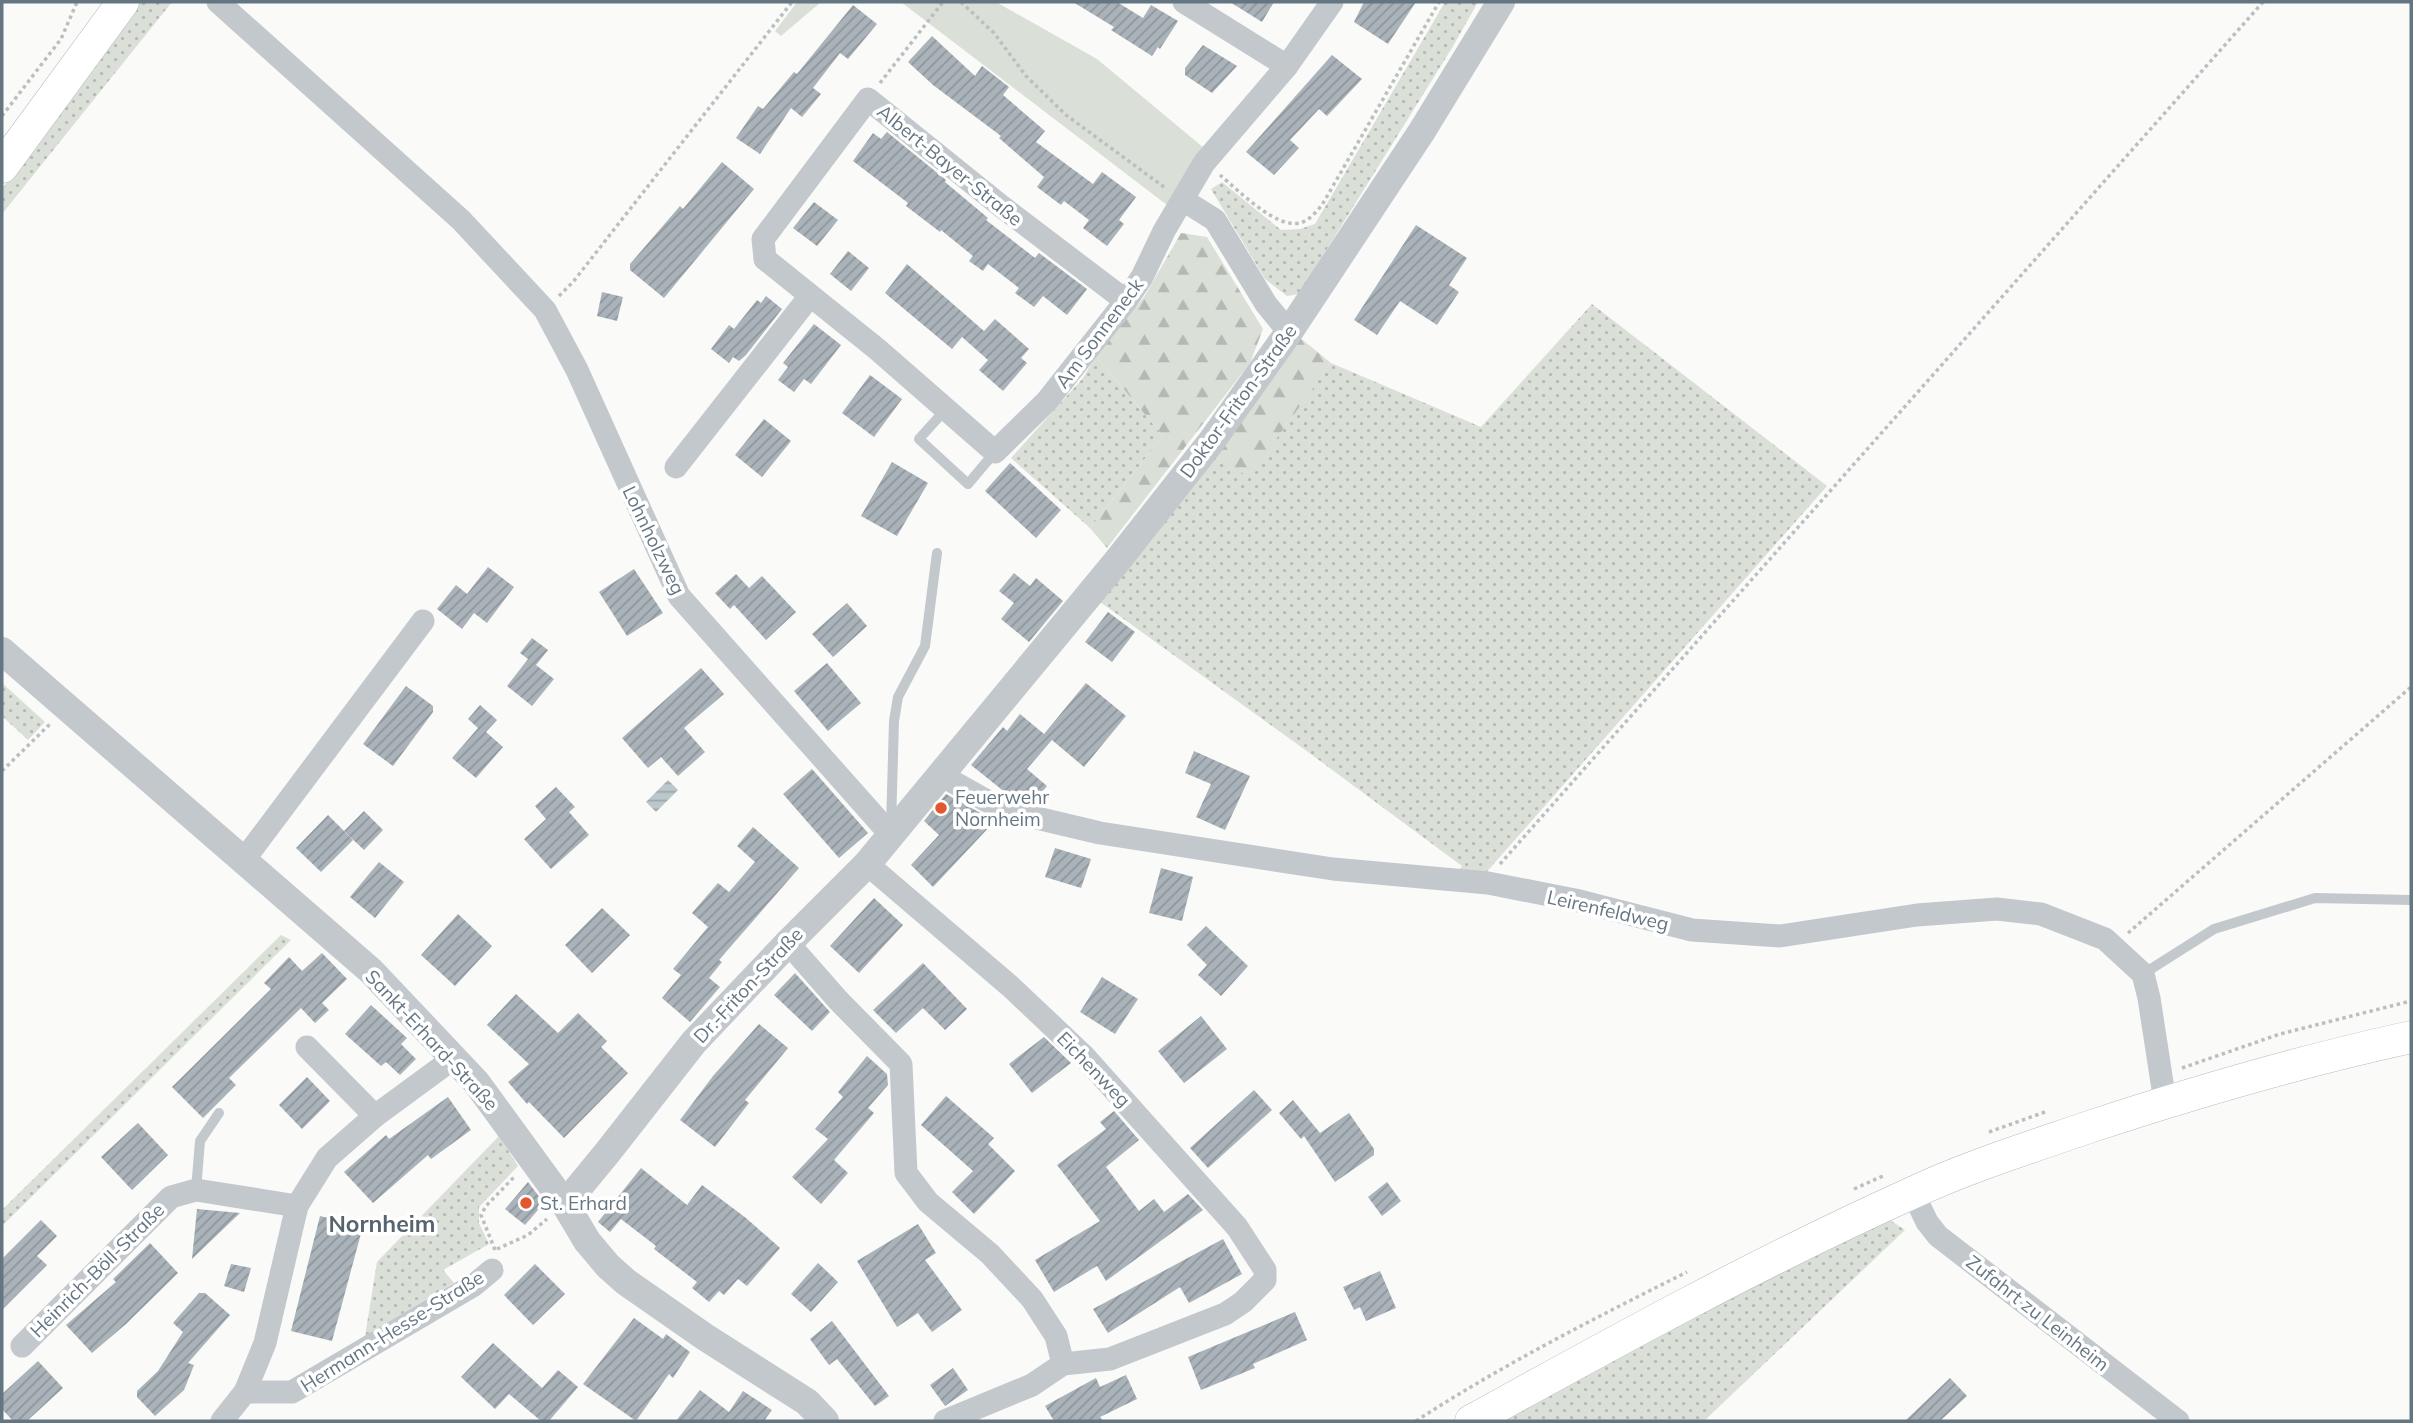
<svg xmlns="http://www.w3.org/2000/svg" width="2413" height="1423" viewBox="0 0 2413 1423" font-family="Mulish,sans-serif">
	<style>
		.grass { fill: url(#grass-dots) }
		.forest { fill: url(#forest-firs) }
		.park { fill: #dadfd7 }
		.water { fill: url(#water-rules) }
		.building { fill: url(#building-hatch) }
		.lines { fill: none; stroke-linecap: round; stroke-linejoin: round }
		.secondary-casing { stroke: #b3babf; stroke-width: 33 }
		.path { stroke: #bbbfc2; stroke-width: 3.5; stroke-dasharray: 3.5 3.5; stroke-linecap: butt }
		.service { stroke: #c3c8cc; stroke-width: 10 }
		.minor { stroke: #c3c8cc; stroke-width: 23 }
		.tertiary { stroke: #c3c8cc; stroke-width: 28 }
		.secondary { stroke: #fff; stroke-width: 32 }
		.poi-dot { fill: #e4572e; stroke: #fff; stroke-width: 2.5 }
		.labels { text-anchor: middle; stroke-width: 7; stroke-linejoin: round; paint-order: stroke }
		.street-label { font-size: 19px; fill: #657683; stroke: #fff }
		.poi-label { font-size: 19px; fill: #657683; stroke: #fff; text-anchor: start }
		.quarter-label { font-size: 23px; font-weight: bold; fill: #57646e; stroke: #fff }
	</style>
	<defs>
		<pattern id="grass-dots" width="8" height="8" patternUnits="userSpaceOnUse" patternTransform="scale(1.75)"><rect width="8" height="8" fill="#dadfd7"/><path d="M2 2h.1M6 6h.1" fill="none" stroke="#b4b9b4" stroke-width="1.8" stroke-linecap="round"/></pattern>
		<pattern id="forest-firs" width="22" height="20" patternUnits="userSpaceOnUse" patternTransform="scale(1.75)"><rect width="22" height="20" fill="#dadfd7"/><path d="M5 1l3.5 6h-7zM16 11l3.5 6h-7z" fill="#b4b9b4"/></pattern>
		<pattern id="water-rules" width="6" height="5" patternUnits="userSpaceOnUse" patternTransform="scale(1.75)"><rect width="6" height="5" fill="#bbc7cb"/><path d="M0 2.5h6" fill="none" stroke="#9ca6aa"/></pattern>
		<pattern id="building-hatch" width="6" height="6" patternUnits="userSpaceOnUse" patternTransform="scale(1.75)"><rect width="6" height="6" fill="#aab3b9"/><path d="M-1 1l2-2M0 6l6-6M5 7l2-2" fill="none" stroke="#8e969c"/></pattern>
	</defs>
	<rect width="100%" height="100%" fill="#fafaf8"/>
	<g class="grass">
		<path d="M139 2H172L2 214V189L121 30Z"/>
		<path d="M1445 2H1478L1452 48 1299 294 1287 296 1265 279 1211 189 1222 182 1281 230 1300 229 1315 224Z"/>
		<path d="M1592 304 1827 486 1483 876 1456 874 1462 866 1304 749 1096 599 1215 457 1249 476 1331 363 1481 427Z"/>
		<path d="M1096 356 1163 436 1090 528 1011 458 1083 378Z"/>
		<path d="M2 683 45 722 28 740 2 716Z"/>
		<path d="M281 935 291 940 2 1226V1210Z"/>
		<path d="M499 1136 518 1166 479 1207V1223L489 1244 443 1270 454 1283 365 1336 377 1262Z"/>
		<path d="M1887 1218 1905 1230 1704 1421H1491Z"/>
	</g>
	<g class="forest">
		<path d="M1181 233 1207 237 1263 329 1250 363 1107 548 1090 528 1163 436 1096 356 1144 297Z"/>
		<path d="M1299 337 1331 363 1249 477 1215 457Z"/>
	</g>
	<g class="park">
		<path d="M797 2H821L781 36 775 31Z"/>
		<path d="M901 2H996L1097 59 1204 148 1167 205Z"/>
	</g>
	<path class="water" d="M668 780 678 790 656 812 646 802Z"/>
	<g class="building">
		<path d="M1073 2H1117L1143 18 1151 5 1178 21 1160 49 1158 47 1152 56 1111 30 1114 27Z"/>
		<path d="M1230 2H1274L1262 22Z"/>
		<path d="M1364 2H1416L1388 44 1354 22Z"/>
		<path d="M853 5 877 24 848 59 840 53 813 88 821 94 802 117 791 108 760 154 736 138 758 106 763 109 794 72 797 74Z"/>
		<path d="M932 36 975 76 982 66 1009 87 1003 95 1045 131 1036 142 1093 184 1102 172 1136 197 1119 220 1124 224 1107 246 1083 228 1089 220 1064 201 1061 205 1037 187 1044 177 999 138 1001 136 933 85 908 62Z"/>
		<path d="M1203 45 1237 66 1212 93 1185 75V68Z"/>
		<path d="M1332 55 1362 79 1327 116 1319 109 1290 140 1299 148 1274 175 1246 152Z"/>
		<path d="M887 132 946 180 945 182 988 218 986 220 1035 258 1039 253 1087 289 1067 315 1043 296 1034 307 1015 293 1019 288 988 264 983 271 969 261 973 256 941 230 940 232 906 206 908 203 853 161 873 133 881 139Z"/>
		<path d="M722 162 754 189 664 298 630 270V264L680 206 683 209Z"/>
		<path d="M814 202 838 220 817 246 793 228Z"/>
		<path d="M1416 225 1467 258 1449 285 1459 292 1437 325 1400 301 1377 335 1354 320Z"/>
		<path d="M848 251 869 268 851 291 830 274Z"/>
		<path d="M907 264 984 331 995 319 1029 349 1021 358 1027 363 1003 391 979 370 988 360 962 337 952 349 885 293Z"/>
		<path d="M602 292 623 297 617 321 597 316Z"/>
		<path d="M766 296 782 309 746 355 739 361 733 357 729 363 711 349 729 325 734 329 757 300 761 303Z"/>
		<path d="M814 324 841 345 811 384 804 379 794 392 778 380 788 367 783 363Z"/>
		<path d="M870 375 902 399 874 437 842 413Z"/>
		<path d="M764 419 791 441 762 477 735 455Z"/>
		<path d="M892 462 928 483 897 536 861 516Z"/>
		<path d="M1010 463 1061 510 1036 538 985 491Z"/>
		<path d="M488 567 514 587 487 623 474 613 462 629 437 609 456 585 467 594Z"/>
		<path d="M634 569 663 613 627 636 599 592Z"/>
		<path d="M1014 573 1030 586 1036 578 1063 601 1029 642 1001 619 1014 603 999 591Z"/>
		<path d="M736 574 749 588 762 576 796 612 766 640 734 605 730 609 715 593Z"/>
		<path d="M847 603 867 626 833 657 812 634Z"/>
		<path d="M1108 612 1135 632 1112 662 1085 642Z"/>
		<path d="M532 638 548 650 536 665 554 679 532 706 507 686 528 659 520 653Z"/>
		<path d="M827 663 861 703 828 731 794 691Z"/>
		<path d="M701 668 724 694 684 728 705 752 678 776 661 757 648 768 622 738Z"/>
		<path d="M1086 683 1126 716 1084 767 1052 740 1027 769 1047 786 1033 803 1011 797 971 765 1003 727 1007 731 1020 714 1044 734Z"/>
		<path d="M406 686 433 706V712L393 766 363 744Z"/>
		<path d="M480 705 497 720 486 732 503 747 476 778 452 758 478 728 468 719Z"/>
		<path d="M1194 751 1250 776 1225 830 1196 817 1211 784 1185 773Z"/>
		<path d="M812 769 868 833 839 858 783 794Z"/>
		<path d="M556 787 575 807 569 812 589 835 551 869 524 839 546 819 535 806Z"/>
		<path d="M946 794 986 816 993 823 933 887 911 865 939 835 924 821Z"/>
		<path d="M364 811 383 830 364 850 344 831Z"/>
		<path d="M328 815 353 840 321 872 296 848Z"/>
		<path d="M753 827 799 868 719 960 722 962 709 978 720 987 690 1022 662 998 681 975 673 969 708 927 692 913 718 883 729 892 755 862 737 846Z"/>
		<path d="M1055 848 1091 859 1081 888 1045 877Z"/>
		<path d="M379 862 404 882 375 918 350 897Z"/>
		<path d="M1161 868 1193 877 1182 921 1149 913Z"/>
		<path d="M874 898 903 925 859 973 830 946Z"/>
		<path d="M602 908 630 935 592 973 565 945Z"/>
		<path d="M458 914 492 946 455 986 421 955Z"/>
		<path d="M1206 926 1248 966 1221 996 1198 975 1207 965 1187 945Z"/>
		<path d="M322 953 347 979 322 1003 329 1010 315 1023 301 1008 229 1078 236 1085 203 1118 172 1087 271 989 264 983 289 957 302 971Z"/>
		<path d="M923 963 967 1009 945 1030 923 1008 896 1033 873 1010Z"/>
		<path d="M795 973 830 1012 812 1031 774 995Z"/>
		<path d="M1102 977 1138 999 1115 1034 1080 1012Z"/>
		<path d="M516 994 558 1033 578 1013 607 1041 601 1047 628 1073 564 1138 529 1102 527 1104 508 1082 529 1064 487 1025Z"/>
		<path d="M371 1005 407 1038 401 1044 416 1059 400 1075 386 1062 381 1066 345 1034Z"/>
		<path d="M1201 1016 1227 1049 1184 1083 1158 1051Z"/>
		<path d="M759 1024 788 1048 745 1100 749 1103 715 1147 680 1120 713 1076Z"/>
		<path d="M1044 1037 1071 1063 1032 1093 1009 1064Z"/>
		<path d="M867 1056 887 1074 888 1085 868 1108 874 1113 834 1160 848 1173 821 1204 792 1177 828 1139 815 1129 843 1097 838 1092Z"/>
		<path d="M307 1077 330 1101 302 1129 279 1105Z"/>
		<path d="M1254 1090 1272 1110 1208 1168 1190 1148Z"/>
		<path d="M946 1096 994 1138 988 1144 1015 1171 974 1214 952 1192 973 1171 921 1125Z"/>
		<path d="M448 1097 471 1130 431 1159 428 1155 373 1203 344 1172 386 1135 389 1139Z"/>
		<path d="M1293 1100 1320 1133 1349 1113 1374 1149V1155L1335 1182 1304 1136 1301 1139 1279 1113Z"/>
		<path d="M1114 1111 1139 1140 1106 1167 1139 1211 1154 1199 1164 1212 1188 1194 1203 1210 1106 1281 1097 1266 1054 1292 1035 1260 1100 1221 1057 1165 1106 1129 1100 1122Z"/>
		<path d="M138 1123 168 1155 132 1190 101 1157Z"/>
		<path d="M641 1168 687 1205 702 1185 746 1218 780 1248 747 1286 738 1279 724 1295 719 1291 709 1302 692 1288 697 1282 654 1249 656 1246 621 1219 610 1232 598 1222Z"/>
		<path d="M528 1182 544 1203 525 1225 505 1209Z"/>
		<path d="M1387 1182 1401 1201 1382 1216 1368 1197Z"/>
		<path d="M197 1209 240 1213 192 1259Z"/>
		<path d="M320 1216 363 1226 332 1341 291 1331Z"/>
		<path d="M41 1220 57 1236 37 1256 47 1265 2 1310V1259Z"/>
		<path d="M918 1224 936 1253 925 1260 962 1310 932 1332 918 1313 897 1327 857 1261Z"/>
		<path d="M1223 1239 1242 1274 1189 1303 1180 1287 1108 1333 1093 1309Z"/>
		<path d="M150 1243 178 1273 126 1324 92 1353 66 1325 116 1282 113 1279Z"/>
		<path d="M818 1263 838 1282 811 1312 791 1294Z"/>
		<path d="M231 1264 251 1268 244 1292 224 1286Z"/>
		<path d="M535 1264 565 1294 533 1325 504 1295Z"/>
		<path d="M1380 1271 1396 1308 1366 1321 1360 1307 1354 1310 1343 1287Z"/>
		<path d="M199 1293H205L230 1315 188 1363 194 1365 184 1390 155 1416 137 1397V1391L158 1371 183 1332 173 1323Z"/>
		<path d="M1295 1312 1307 1340 1253 1364 1255 1368 1201 1390 1188 1357Z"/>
		<path d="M634 1318 663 1339 666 1334 690 1352 673 1378 669 1374 636 1421 583 1384Z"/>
		<path d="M832 1321 889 1396 875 1406 837 1359 829 1365 810 1339Z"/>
		<path d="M493 1343 542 1388 558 1370 578 1387 549 1421H541L509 1394 495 1409 461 1377Z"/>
		<path d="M38 1361 63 1388 27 1421H13L2 1409V1394Z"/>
		<path d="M953 1368 968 1390 945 1406 930 1385Z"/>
		<path d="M1126 1375 1137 1399 1100 1417 1103 1421H1054L1045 1406 1096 1378 1100 1387Z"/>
		<path d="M1950 1378 1967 1396 1940 1421H1905Z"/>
		<path d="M700 1390 729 1412 743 1391 772 1410 764 1421H676Z"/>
	</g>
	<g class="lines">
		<defs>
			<g id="secondary">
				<path d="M2 167 123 2"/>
				<path d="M1471 1421C1616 1341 1761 1261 1912 1193 1968 1167 2028 1148 2086 1128 2192 1093 2301 1061 2411 1037"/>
			</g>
		</defs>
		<use href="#secondary" class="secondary-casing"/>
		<g class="path">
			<path d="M961 2 994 33 1026 76 1066 115 1164 187"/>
			<path d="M880 83 943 2"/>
			<path d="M2 116 61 39 77 2"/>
			<path d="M1220 175C1238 190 1276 229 1300 223 1310 220 1316 212 1322 205L1439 2"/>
			<path d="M559 296 573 282 792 2"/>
			<path d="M2 771 50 724"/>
			<path d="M1500 864 2263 2"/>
			<path d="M2128 933 2411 687"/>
			<path d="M2182 1068 2280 1034 2411 1001"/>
			<path d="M1989 1132 2045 1112"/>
			<path d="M1854 1189 1885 1175"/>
			<path d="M497 1249 528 1235 547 1219"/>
			<path d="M495 1250 481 1215 486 1206 515 1176"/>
			<path d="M1416 1421C1502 1365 1595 1318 1687 1272"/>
		</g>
		<g class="service">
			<path d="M946 409 919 439 968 484 995 452"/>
			<path d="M891 826 894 721 898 697 925 646 937 553"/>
			<path d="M2143 974 2214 929 2315 898 2411 900"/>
			<path d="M196 1190 200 1141 219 1113"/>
		</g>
		<g class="minor">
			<path d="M218 2 461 220 545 310 577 370 679 596 891 835"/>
			<path d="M1184 2 1287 66"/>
			<path d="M1183 200 1215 220 1266 304 1289 332"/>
			<path d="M1126 301 1001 206 868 99 763 239 765 259 877 349 995 452 1047 401 1126 301 1142 277 1164 231 1204 163 1287 66 1332 2"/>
			<path d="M676 467 810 296"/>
			<path d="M939 774 1003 810 1100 833 1333 869 1488 883 1575 900 1692 930 1780 936 1917 915 1997 909 2041 914 2105 939 2143 974 2149 998 2165 1102"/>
			<path d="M243 861 423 621"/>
			<path d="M867 864 1011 987 1083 1055 1237 1227 1265 1270V1280L1243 1302 1225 1314 1110 1359 1063 1364 1032 1385 945 1421"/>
			<path d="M788 943 838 1000 901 1064 906 1173 928 1202 990 1254 1032 1299 1056 1336 1063 1364"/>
			<path d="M307 1047 375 1116"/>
			<path d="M1913 1193 1927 1222 1938 1236 2178 1421"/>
			<path d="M22 1346 171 1197 196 1190 297 1206"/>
			<path d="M245 1392 265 1343 297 1206 327 1158 375 1116 454 1058"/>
			<path d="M222 1421 245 1392H292L474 1285 492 1270"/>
		</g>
		<g class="tertiary">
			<path d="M2 651 371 971 476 1082 565 1204 587 1241 608 1266 626 1282 705 1337 807 1402 825 1421"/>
			<path d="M565 1204 607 1153 694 1042 788 943 867 864 1118 560 1211 442 1289 332 1422 131 1501 2"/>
		</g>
		<use href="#secondary" class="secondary"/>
	</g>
	<g class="poi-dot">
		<circle cx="941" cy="808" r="7"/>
		<circle cx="526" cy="1203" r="7"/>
	</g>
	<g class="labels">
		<g class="street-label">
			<text transform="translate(950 165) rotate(39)" y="7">Albert-Bayer-Straße</text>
			<text transform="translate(1099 333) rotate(-53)" y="7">Am Sonneneck</text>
			<text transform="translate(1238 401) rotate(-54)" y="7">Doktor-Friton-Straße</text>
			<text transform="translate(654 540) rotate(64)" y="7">Lohnholzweg</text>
			<text transform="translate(1608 910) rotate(13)" y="7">Leirenfeldweg</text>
			<text transform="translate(748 985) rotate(-47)" y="7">Dr.-Friton-Straße</text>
			<text transform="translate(432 1040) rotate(47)" y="7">Sankt-Erhard-Straße</text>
			<text transform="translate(1094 1069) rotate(46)" y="7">Eichenweg</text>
			<text transform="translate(97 1270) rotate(-45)" y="7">Heinrich-Böll-Straße</text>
			<text transform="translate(2038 1313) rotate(38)" y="7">Zufahrt zu Leinheim</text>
			<text transform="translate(392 1331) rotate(-32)" y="7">Hermann-Hesse-Straße</text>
		</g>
		<g class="poi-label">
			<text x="955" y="804">Feuerwehr<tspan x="955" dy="22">Nornheim</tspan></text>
			<text x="540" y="1210">St. Erhard</text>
		</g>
		<g class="quarter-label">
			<text x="382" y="1232">Nornheim</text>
		</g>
	</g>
	<rect width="2413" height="1423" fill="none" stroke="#657683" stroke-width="7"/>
</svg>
